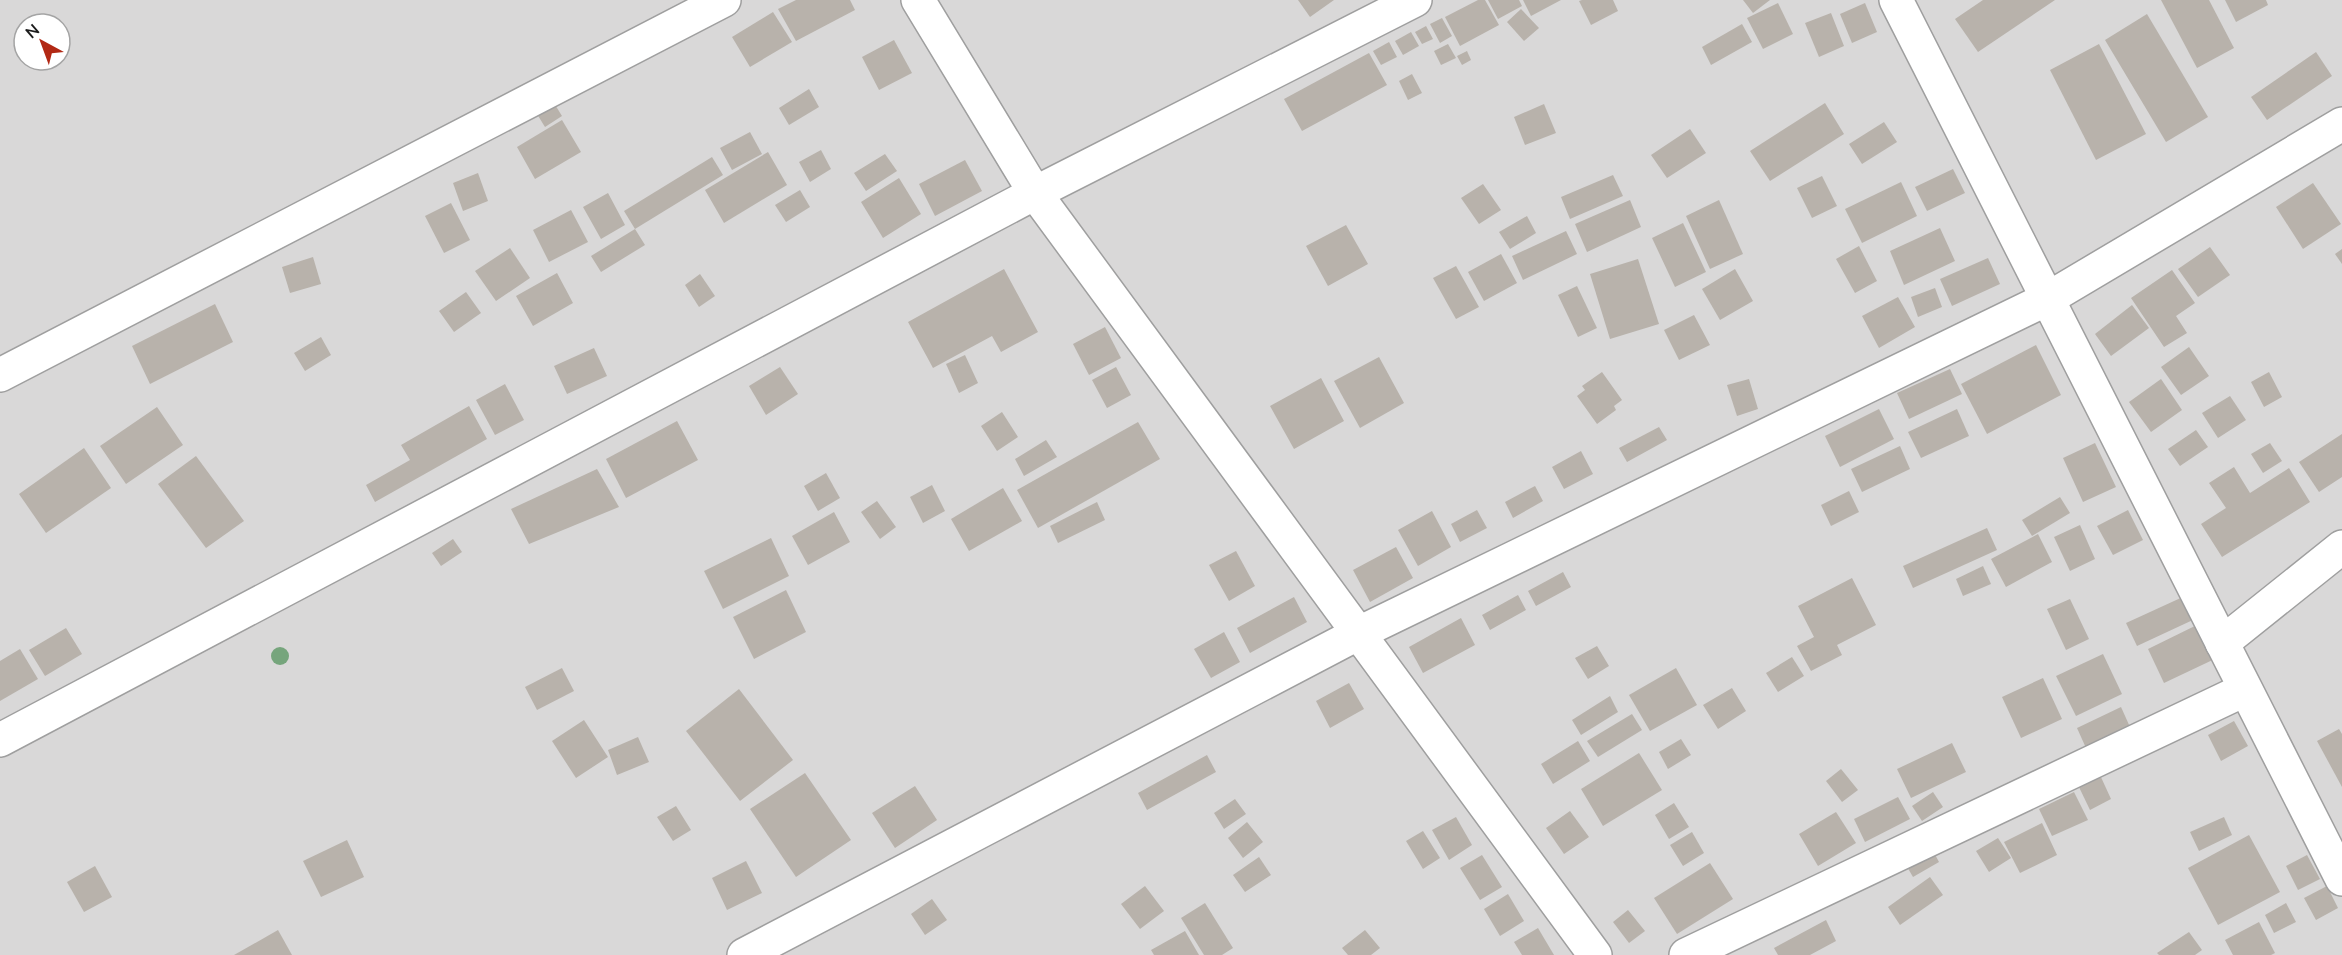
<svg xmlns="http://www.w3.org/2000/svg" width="2342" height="955" viewBox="0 0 2342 955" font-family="'Nunito Sans',sans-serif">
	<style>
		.residential { fill: #d9d8d8; fill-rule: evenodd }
		.building { fill: #b8b2ab }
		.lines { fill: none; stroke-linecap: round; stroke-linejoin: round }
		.minor-casing { stroke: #9f9f9f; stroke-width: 36 }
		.minor { stroke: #fff; stroke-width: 33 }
		.tree { fill: #76a57c }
	</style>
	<rect width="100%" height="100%" fill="#eceae2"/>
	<path class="residential" d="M0 0H2342V955H0ZM24 24H60V60H24Z"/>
	<g class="building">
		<path d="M796 0H850L855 10 796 41 778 9Z"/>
		<path d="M1298 0H1334L1310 17Z"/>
		<path d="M1478 0H1485L1499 25 1460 46 1445 17Z"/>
		<path d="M1488 0H1519L1522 6 1498 19Z"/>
		<path d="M1523 0H1561L1531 16Z"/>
		<path d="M1582 0H1613L1618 11 1591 25 1579 1Z"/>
		<path d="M1743 0H1770L1753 13Z"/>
		<path d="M1983 0H2055L1978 52 1955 19Z"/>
		<path d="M2161 0H2209L2234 48 2197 68Z"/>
		<path d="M2225 0H2266L2268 5 2236 22Z"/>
		<path d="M1778 3 1793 34 1763 49 1747 18Z"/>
		<path d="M1865 3 1877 32 1852 43 1840 14Z"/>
		<path d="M1521 9 1539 28 1524 41 1507 22Z"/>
		<path d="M773 12 792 42 750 67 732 37Z"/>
		<path d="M1831 13 1844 46 1819 57 1805 23Z"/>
		<path d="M2147 14 2208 117 2166 142 2105 40Z"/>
		<path d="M1442 18 1452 36 1440 43 1430 24Z"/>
		<path d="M1742 24 1752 42 1711 65 1702 47Z"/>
		<path d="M1426 26 1433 39 1422 44 1415 32Z"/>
		<path d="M1411 32 1419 46 1403 55 1395 41Z"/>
		<path d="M894 40 912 73 879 90 862 57Z"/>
		<path d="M1389 42 1397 57 1381 65 1373 51Z"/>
		<path d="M1448 44 1456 58 1441 65 1434 51Z"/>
		<path d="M2099 44 2146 134 2096 160 2050 70Z"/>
		<path d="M1467 51 1471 60 1462 65 1457 56Z"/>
		<path d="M2316 52 2332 76 2267 120 2251 97Z"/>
		<path d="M1369 53 1387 85 1302 131 1284 99Z"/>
		<path d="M1412 74 1422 93 1408 100 1399 81Z"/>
		<path d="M809 89 819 107 789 125 779 108Z"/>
		<path d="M549 95 562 116 545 127 532 106Z"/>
		<path d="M1825 103 1844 134 1770 181 1750 151Z"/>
		<path d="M1544 104 1556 133 1525 145 1514 117Z"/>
		<path d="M562 120 581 152 535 179 517 147Z"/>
		<path d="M1884 122 1897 142 1862 164 1849 144Z"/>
		<path d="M1690 129 1706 153 1667 178 1651 155Z"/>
		<path d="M750 132 762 154 732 170 720 148Z"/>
		<path d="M821 150 831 169 810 182 799 162Z"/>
		<path d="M768 152 787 185 724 223 705 190Z"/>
		<path d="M885 154 897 171 866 191 854 173Z"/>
		<path d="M712 157 723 175 635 229 624 211Z"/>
		<path d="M965 160 982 191 935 216 919 184Z"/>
		<path d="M1953 169 1965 193 1927 211 1915 187Z"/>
		<path d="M478 173 488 201 463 211 453 183Z"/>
		<path d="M1613 175 1623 196 1570 219 1561 197Z"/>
		<path d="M1822 176 1837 206 1812 218 1797 188Z"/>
		<path d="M899 178 921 214 883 238 861 202Z"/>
		<path d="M1901 182 1917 216 1862 243 1845 209Z"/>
		<path d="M2313 183 2341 224 2303 249 2276 207Z"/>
		<path d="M1483 184 1501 210 1479 224 1461 198Z"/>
		<path d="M800 190 810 207 786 222 775 205Z"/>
		<path d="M608 193 625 225 601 239 583 207Z"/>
		<path d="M1630 200 1641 227 1587 252 1575 224Z"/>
		<path d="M1719 200 1743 254 1710 269 1686 216Z"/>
		<path d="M451 203 470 240 444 253 425 216Z"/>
		<path d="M571 210 588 242 549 262 533 230Z"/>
		<path d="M1527 216 1536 233 1510 249 1499 232Z"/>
		<path d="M1683 223 1706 272 1675 287 1652 238Z"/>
		<path d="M1346 225 1368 264 1328 286 1306 246Z"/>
		<path d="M1940 228 1955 261 1904 285 1890 251Z"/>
		<path d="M635 229 645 245 601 272 591 256Z"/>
		<path d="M1566 231 1577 254 1523 280 1512 256Z"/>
		<path d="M1859 246 1877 281 1855 293 1836 259Z"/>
		<path d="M2210 247 2230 275 2198 297 2178 269Z"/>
		<path d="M510 248 530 278 496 301 475 271Z"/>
		<path d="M2342 249V264L2335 254Z"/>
		<path d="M1501 254 1517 283 1484 301 1468 272Z"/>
		<path d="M313 257 321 284 290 293 282 267Z"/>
		<path d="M1988 258 2000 284 1952 306 1940 279Z"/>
		<path d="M1638 259 1659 324 1610 339 1590 274Z"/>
		<path d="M1456 266 1479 307 1456 319 1433 278Z"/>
		<path d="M1004 269 1038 332 1001 352 992 336 933 368 908 322Z"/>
		<path d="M1735 269 1753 301 1720 320 1702 289Z"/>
		<path d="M2172 270 2195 303 2176 316 2187 333 2164 347 2131 298Z"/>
		<path d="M557 273 573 303 533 326 516 296Z"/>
		<path d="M700 274 715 296 699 307 685 285Z"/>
		<path d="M1577 286 1597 328 1578 337 1558 295Z"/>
		<path d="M1935 288 1942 307 1918 317 1911 297Z"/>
		<path d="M466 292 481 313 454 332 439 311Z"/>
		<path d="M1898 297 1915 327 1879 348 1862 316Z"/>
		<path d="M215 304 233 342 150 384 132 346Z"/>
		<path d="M2132 305 2149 328 2111 356 2095 334Z"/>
		<path d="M1694 315 1710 345 1679 360 1664 330Z"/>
		<path d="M1105 327 1121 358 1089 375 1073 344Z"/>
		<path d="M321 337 331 355 305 371 294 353Z"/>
		<path d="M2036 345 2061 395 1987 434 1961 384Z"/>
		<path d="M2189 347 2209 376 2181 395 2161 367Z"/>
		<path d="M594 348 607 376 567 394 554 366Z"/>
		<path d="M965 355 978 383 959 393 946 364Z"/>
		<path d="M1379 357 1404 403 1360 428 1334 381Z"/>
		<path d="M780 367 798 394 766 415 749 386Z"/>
		<path d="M1116 367 1131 395 1107 408 1092 380Z"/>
		<path d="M1950 369 1962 394 1909 419 1897 393Z"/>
		<path d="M1602 372 1622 400 1614 406 1616 410 1597 424 1577 396 1585 390 1582 386Z"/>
		<path d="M2269 372 2282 397 2264 407 2251 382Z"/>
		<path d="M1321 378 1344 421 1294 449 1270 406Z"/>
		<path d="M1749 379 1758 409 1737 416 1727 385Z"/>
		<path d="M2161 379 2182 410 2151 432 2129 402Z"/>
		<path d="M505 384 524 420 495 435 476 400Z"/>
		<path d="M2230 396 2246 420 2218 438 2202 413Z"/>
		<path d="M469 406 487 439 375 502 366 485 410 460 401 445Z"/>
		<path d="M157 407 183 445 126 484 100 446Z"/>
		<path d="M1879 409 1894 439 1840 467 1825 436Z"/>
		<path d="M1957 409 1969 436 1921 458 1908 432Z"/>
		<path d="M1002 412 1018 437 997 451 981 426Z"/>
		<path d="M677 421 698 460 626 498 606 459Z"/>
		<path d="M1138 422 1160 459 1038 528 1017 490Z"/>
		<path d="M1659 427 1667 440 1627 462 1619 448Z"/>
		<path d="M2196 430 2208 447 2180 466 2168 449Z"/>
		<path d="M2342 434V477L2319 492 2299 462Z"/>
		<path d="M1046 440 1057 457 1024 476 1015 459Z"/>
		<path d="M2095 443 2116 487 2083 502 2063 458Z"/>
		<path d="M2270 443 2282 461 2263 473 2251 454Z"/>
		<path d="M1900 446 1910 469 1862 492 1851 469Z"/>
		<path d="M84 448 111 488 46 533 19 494Z"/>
		<path d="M1581 451 1593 474 1564 489 1552 467Z"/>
		<path d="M196 456 244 521 206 548 158 484Z"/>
		<path d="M2234 467 2250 493 2289 468 2310 502 2222 557 2201 524 2226 508 2209 483Z"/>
		<path d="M597 469 619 507 529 544 511 509Z"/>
		<path d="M826 473 840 498 818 511 804 486Z"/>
		<path d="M932 485 945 511 923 523 910 497Z"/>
		<path d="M1535 486 1543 501 1513 518 1505 502Z"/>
		<path d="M1003 488 1022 521 969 551 951 519Z"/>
		<path d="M1849 491 1859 512 1831 526 1821 505Z"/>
		<path d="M2060 497 2070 513 2032 536 2022 520Z"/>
		<path d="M877 501 896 527 880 539 861 512Z"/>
		<path d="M1097 502 1105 520 1058 543 1050 526Z"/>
		<path d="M1477 510 1487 528 1460 542 1451 524Z"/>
		<path d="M2128 510 2143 540 2113 555 2097 526Z"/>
		<path d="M1432 511 1451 547 1418 566 1398 530Z"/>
		<path d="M834 512 850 542 808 565 792 536Z"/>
		<path d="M2080 525 2095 559 2070 571 2054 537Z"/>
		<path d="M1987 528 1997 550 1913 588 1903 566Z"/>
		<path d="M2038 534 2052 562 2006 587 1991 559Z"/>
		<path d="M771 538 789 576 723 609 704 571Z"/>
		<path d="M453 539 462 552 441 566 432 553Z"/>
		<path d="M1396 547 1413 578 1370 602 1353 570Z"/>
		<path d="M1236 551 1255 586 1229 601 1209 565Z"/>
		<path d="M1983 566 1991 584 1963 596 1956 579Z"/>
		<path d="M1563 572 1571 587 1536 606 1528 591Z"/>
		<path d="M1852 578 1876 625 1837 645 1842 655 1811 671 1797 646 1814 637 1798 606Z"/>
		<path d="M786 590 806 632 754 659 733 617Z"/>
		<path d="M1518 595 1526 610 1490 630 1482 615Z"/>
		<path d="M2185 596 2195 619 2137 646 2126 623Z"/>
		<path d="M1294 597 1307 622 1250 653 1237 628Z"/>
		<path d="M2070 599 2089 639 2066 650 2047 609Z"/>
		<path d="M1461 618 1475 645 1423 673 1409 647Z"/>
		<path d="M2205 621 2221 656 2164 683 2148 649Z"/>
		<path d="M66 628 82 654 45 676 29 650Z"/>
		<path d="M1224 632 1240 662 1211 678 1194 649Z"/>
		<path d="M1597 646 1609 666 1588 679 1575 658Z"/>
		<path d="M20 649 38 679 0 701V661Z"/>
		<path d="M2103 654 2122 694 2076 716 2056 676Z"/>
		<path d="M1792 657 1804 676 1778 692 1766 673Z"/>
		<path d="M562 668 574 691 537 710 525 687Z"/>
		<path d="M1676 668 1697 705 1650 731 1629 695Z"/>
		<path d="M2043 678 2062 719 2021 738 2002 697Z"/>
		<path d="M1349 683 1364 709 1330 728 1316 701Z"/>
		<path d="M1732 688 1746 711 1718 729 1703 705Z"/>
		<path d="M739 689 793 760 740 801 686 731Z"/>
		<path d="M1610 696 1618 712 1581 735 1572 720Z"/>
		<path d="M2121 707 2130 727 2086 748 2077 728Z"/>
		<path d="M1632 714 1642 730 1598 757 1587 741Z"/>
		<path d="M584 720 608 757 576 778 552 741Z"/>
		<path d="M2234 721 2248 746 2221 761 2208 735Z"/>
		<path d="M2339 729 2342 734V787L2317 741Z"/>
		<path d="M638 737 649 762 617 775 608 750Z"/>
		<path d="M1681 739 1691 755 1668 769 1659 752Z"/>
		<path d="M1578 741 1590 761 1553 784 1541 764Z"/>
		<path d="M1952 743 1966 772 1911 798 1897 769Z"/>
		<path d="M1639 753 1662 790 1603 826 1581 789Z"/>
		<path d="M1207 755 1216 772 1147 810 1138 793Z"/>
		<path d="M1841 769 1858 790 1842 802 1826 781Z"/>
		<path d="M805 773 851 840 796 877 750 809Z"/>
		<path d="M2100 775 2111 799 2090 810 2078 785Z"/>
		<path d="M915 786 937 820 895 848 872 813Z"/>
		<path d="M1933 792 1943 807 1922 821 1912 806Z"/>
		<path d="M2074 792 2088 820 2052 836 2039 809Z"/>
		<path d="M1898 797 1910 819 1865 842 1854 819Z"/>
		<path d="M1235 799 1246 814 1224 829 1214 813Z"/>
		<path d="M1674 803 1689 827 1669 839 1655 815Z"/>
		<path d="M676 806 691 830 673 841 657 817Z"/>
		<path d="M1570 811 1589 837 1564 854 1546 828Z"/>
		<path d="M1836 812 1856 843 1818 866 1799 834Z"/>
		<path d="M1456 817 1472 845 1449 860 1432 830Z"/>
		<path d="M2224 817 2232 835 2199 851 2190 832Z"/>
		<path d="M1247 822 1263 842 1243 858 1228 838Z"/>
		<path d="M2042 823 2057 855 2020 873 2004 842Z"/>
		<path d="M1423 831 1440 858 1423 869 1406 841Z"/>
		<path d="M1692 832 1704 853 1683 866 1670 845Z"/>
		<path d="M2249 835 2280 892 2218 925 2188 868Z"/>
		<path d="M1998 838 2011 858 1989 872 1976 851Z"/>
		<path d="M347 840 364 877 321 897 303 861Z"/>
		<path d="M1932 849 1939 862 1913 877 1906 865Z"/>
		<path d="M1482 855 1502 887 1480 900 1460 868Z"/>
		<path d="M2307 855 2320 879 2298 890 2286 866Z"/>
		<path d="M1259 857 1271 875 1245 892 1233 875Z"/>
		<path d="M746 861 762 893 727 910 712 878Z"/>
		<path d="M1710 863 1733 899 1677 934 1654 898Z"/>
		<path d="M95 866 112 897 84 912 67 882Z"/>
		<path d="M1930 877 1943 895 1900 925 1888 907Z"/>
		<path d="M1145 886 1164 911 1140 929 1121 904Z"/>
		<path d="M2327 886 2338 908 2316 920 2304 898Z"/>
		<path d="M1508 894 1524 921 1500 936 1484 909Z"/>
		<path d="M932 899 947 920 925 935 911 914Z"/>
		<path d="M1205 903 1233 948 1222 955H1204L1181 918Z"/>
		<path d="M2286 903 2296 922 2274 933 2265 915Z"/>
		<path d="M1628 910 1645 931 1629 943 1613 922Z"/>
		<path d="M1826 920 1836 941 1810 955H1778L1774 948Z"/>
		<path d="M2259 922 2275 953 2271 955H2233L2225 940Z"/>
		<path d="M1538 928 1554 955H1522L1514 942Z"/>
		<path d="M278 930 292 955H234Z"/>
		<path d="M1365 930 1380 948 1371 955H1348L1342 948Z"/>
		<path d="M1185 931 1199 955H1154L1151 950Z"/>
		<path d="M2189 932 2202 950 2195 955H2159L2157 953Z"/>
	</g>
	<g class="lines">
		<defs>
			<g id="minor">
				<path d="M918 0 1035 193 1595 955"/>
				<path d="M1896 0C2046 292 2191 587 2342 879"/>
				<path d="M0 375 724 0"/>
				<path d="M2222 643 2342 547"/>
				<path d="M0 740 1035 193 1415 0"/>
				<path d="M744 955 1359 633 2049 298 2342 124"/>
				<path d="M1686 955 2244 690"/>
			</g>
		</defs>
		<use href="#minor" class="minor-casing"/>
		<use href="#minor" class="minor"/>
	</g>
	<circle class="tree" cx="280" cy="656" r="9"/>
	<g transform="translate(42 42) rotate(319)"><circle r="28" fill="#ffffff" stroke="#a4a4a4" stroke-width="1.5"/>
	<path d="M0-4.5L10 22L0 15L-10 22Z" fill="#b22814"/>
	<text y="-9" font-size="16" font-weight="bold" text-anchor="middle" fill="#1b1b1b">N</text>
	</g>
</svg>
